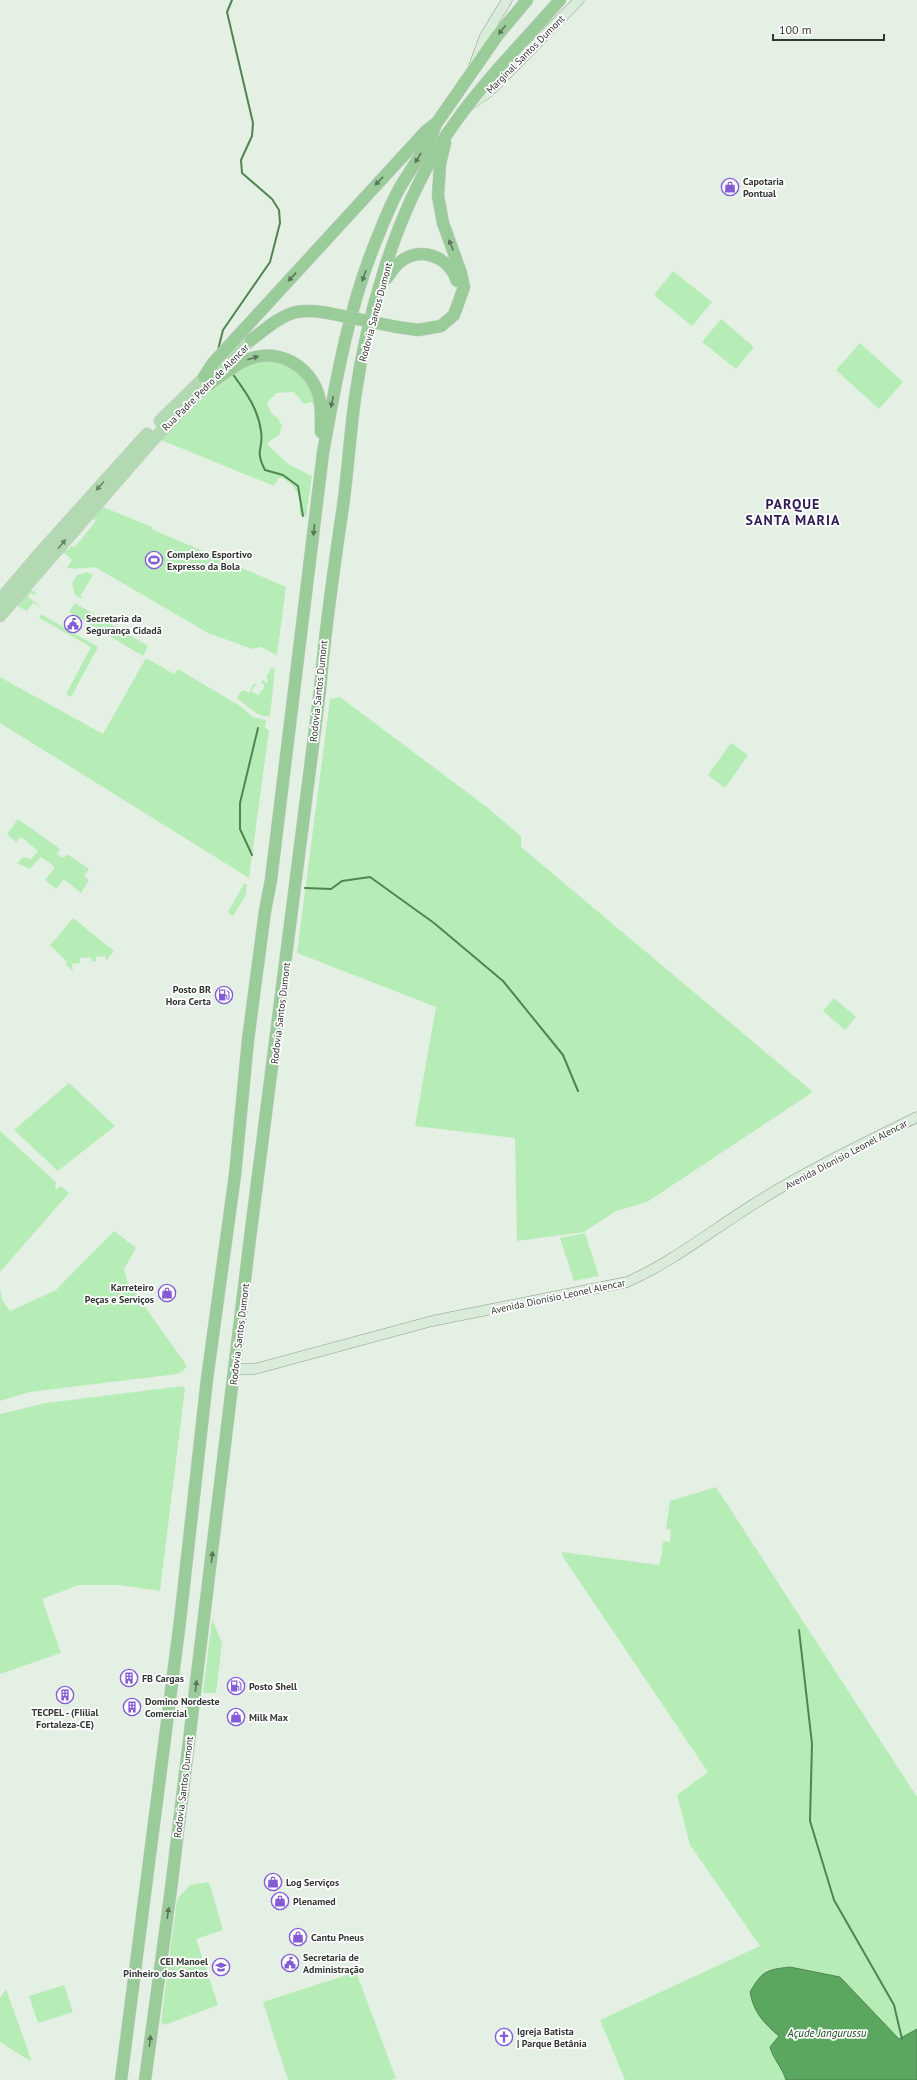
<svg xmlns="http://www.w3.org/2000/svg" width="917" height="2080" viewBox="0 0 917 2080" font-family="'PT Sans',sans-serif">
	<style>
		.green { fill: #b6edb7 }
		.water { fill: #5ba75f; stroke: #4f8552 }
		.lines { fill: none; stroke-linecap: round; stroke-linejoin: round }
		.stream { stroke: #4f8552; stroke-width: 2 }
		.secondary-casing { stroke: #929c92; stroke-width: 11 }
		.primary-casing { stroke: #cecfce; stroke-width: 13 }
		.trunk-casing { stroke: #cecfce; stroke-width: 13 }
		.secondary { stroke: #d9ecd9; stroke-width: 10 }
		.primary { stroke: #b3d9b3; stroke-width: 12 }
		.trunk { stroke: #9acc9a; stroke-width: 12 }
		.trunk-bridge-casing { stroke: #cecfce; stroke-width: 13; stroke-linecap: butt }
		.trunk-bridge { stroke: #9acc9a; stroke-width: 12 }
		.oneway { fill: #5c735c }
		.oneway2 { fill: #6d806d }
		.labels { text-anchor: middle; stroke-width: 3.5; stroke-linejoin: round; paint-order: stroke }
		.street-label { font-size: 10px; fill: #333733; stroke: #fff }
		.poi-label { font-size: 10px; font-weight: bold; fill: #333733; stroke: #fff; text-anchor: start }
		.water-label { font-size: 11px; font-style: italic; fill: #174c1c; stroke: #fff }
		.district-label { font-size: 14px; font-weight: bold; letter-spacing: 1px; fill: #2f1b55; stroke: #fff }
	</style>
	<rect width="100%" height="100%" fill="#e5f0e5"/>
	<g class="green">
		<path d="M673 271 712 302 692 326 654 295Z"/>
		<path d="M721 319 754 347 736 369 702 342Z"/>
		<path d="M860 343 903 382 879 409 836 370Z"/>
		<path d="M273 358 303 375 318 407 314 406 311 402 304 404 294 392 276 393 267 403 272 414 278 418 282 426 279 435 267 443 269 446 288 464 312 476 306 517 301 516C299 511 299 509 300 504 300 491 292 485 283 478H279L274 486 161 440 226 376 243 364Z"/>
		<path d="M103 507 152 527 151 529 156 531 286 587 277 655 261 647 252 649 208 633 95 567C90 568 70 569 67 568L72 560 63 552 65 549 68 550 71 546 75 547 96 521 92 519Z"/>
		<path d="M86 572 93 575 81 595 82 599 75 595 72 583 77 575Z"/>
		<path d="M31 590 36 593 35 595 30 593 28 597 42 607 33 603 27 611 17 606Z"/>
		<path d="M75 603 148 646 143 656 69 612Z"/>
		<path d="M41 614 98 647 71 697 66 694 91 647 39 618Z"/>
		<path d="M146 658 174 674 178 669 240 706 253 717 266 720 265 728 269 730 249 878 0 723V677L103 734Z"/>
		<path d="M271 668 275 669 270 716C258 719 246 704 237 698L240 692 244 690 249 693 254 683 256 685 251 691 258 695 264 688V685L261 682 262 680 267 683 268 680 266 678Z"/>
		<path d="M340 697 488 808 521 836V847L813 1092 647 1202 616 1211 584 1232 517 1241 515 1138 415 1126 436 1007 297 953 330 699Z"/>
		<path d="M731 743 748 755 725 788 708 775Z"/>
		<path d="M18 819 60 849 57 854 63 858 67 854 89 869 84 876 89 880 81 893 64 879 56 889 45 880 55 867 41 857 30 869 17 863 23 857 31 859 38 851 21 837 16 842 7 834Z"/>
		<path d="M244 884H247L246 895 233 916 228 912Z"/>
		<path d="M73 918 114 951 106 961 105 956 96 957V961L92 962 91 957 80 958V963L72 964 73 971 65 964 67 962 53 948 50 946 47 949Z"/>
		<path d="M834 998 856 1017 845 1030 823 1011Z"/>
		<path d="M69 1083 115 1126 58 1171 14 1130Z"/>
		<path d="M0 1131 56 1182 55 1188 57 1189 61 1186 69 1193 0 1272Z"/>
		<path d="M114 1231 136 1248 124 1269 128 1283 187 1366 182 1372 177 1374 30 1392 0 1401V1288L2 1300 10 1311 56 1290Z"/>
		<path d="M585 1233 599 1276 574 1281 560 1238Z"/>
		<path d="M183 1386 185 1388 160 1591 119 1585H79L42 1599 61 1653 0 1674V1414L46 1403Z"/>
		<path d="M716 1487 917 1797V2029L899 2039 840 1977 790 1967 767 1970 757 1981 767 2026 779 2036 772 2055 783 2070 786 2080H625L600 2020 760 1946 690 1845 677 1795 708 1772 563 1557 562 1552 659 1565 663 1549 661 1548 664 1541 670 1542 671 1530 666 1529 670 1501Z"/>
		<path d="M212 1619 222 1643 216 1693H203Z"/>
		<path d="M209 1882 223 1930 196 1939 218 2005 165 2025 161 2022 177 1899 190 1885Z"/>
		<path d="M356 1972 396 2078 391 2080H288L263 2002Z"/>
		<path d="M64 1985 73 2012 38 2023 29 1996Z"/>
		<path d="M6 1989 31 2059 30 2061 0 2042V1998Z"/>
	</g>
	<path class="water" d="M790 1967 840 1977 899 2039 917 2029V2080H786C782 2067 773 2059 770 2047L779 2036C764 2024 753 2011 750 1992 763 1970 766 1970 790 1967Z"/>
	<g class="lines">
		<g class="stream">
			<path d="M218 350 223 330 270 262 280 223 279 210 272 199 242 173 241 160 252 136 253 123 227 12 232 0"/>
			<path d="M232 373C245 391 258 408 261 431 264 449 254 449 265 470L283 475 298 486 303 516"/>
			<path d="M252 855 240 829V803L258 728"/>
			<path d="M305 888 331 889 342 881 370 877 434 923 503 981 563 1055 578 1091"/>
			<path d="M799 1630 812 1744 810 1821 834 1900 894 2005 902 2039"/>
		</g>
		<defs>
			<g id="secondary">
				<path d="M474 66 485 36 507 0"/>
				<path d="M471 104 486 94 498 83 579 0"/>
				<path d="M235 1369H255L432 1321 627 1282C675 1261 717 1226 762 1199 811 1168 865 1143 917 1117"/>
			</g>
			<g id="primary">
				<path d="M160 421 211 371"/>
				<path d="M0 600 39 554 147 434"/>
				<path d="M0 616 152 441 251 340"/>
			</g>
			<g id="trunk">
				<path d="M386 279C390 274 394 267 400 262 421 245 449 257 457 281"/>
				<path d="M397 327 418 330 441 326 454 315 464 287 461 273 443 223 438 196 440 164 445 143"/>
				<path d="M251 340C280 318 289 306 328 313"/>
				<path d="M204 377 213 363 426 131 435 124"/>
				<path d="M208 385C221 376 234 365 249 359 278 348 308 365 318 393 322 405 321 419 321 432"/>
				<path d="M121 2080 180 1621 207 1379 235 1175 248 1040 265 911 271 880 323 453C336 380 349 305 378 236 385 219 392 200 402 184 414 164 429 145 436 124L497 36 527 0"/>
				<path d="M145 2080 171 1889 250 1238 320 690C325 628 334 567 343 506 348 470 350 434 355 398 367 314 394 221 438 148 471 94 518 48 560 0"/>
			</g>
		</defs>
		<use href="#secondary" class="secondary-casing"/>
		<use href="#primary" class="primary-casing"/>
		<use href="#trunk" class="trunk-casing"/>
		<use href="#secondary" class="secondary"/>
		<use href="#primary" class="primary"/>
		<use href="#trunk" class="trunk"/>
		<defs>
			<path id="trunk-bridge" d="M328 313 397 327"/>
		</defs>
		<use href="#trunk-bridge" class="trunk-bridge-casing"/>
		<use href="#trunk-bridge" class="trunk-bridge"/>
	</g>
	<defs><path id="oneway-solid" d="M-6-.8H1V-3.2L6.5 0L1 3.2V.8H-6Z"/></defs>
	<g class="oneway">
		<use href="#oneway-solid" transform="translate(502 30) rotate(128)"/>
		<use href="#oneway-solid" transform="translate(418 158) rotate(121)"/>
		<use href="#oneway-solid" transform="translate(379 181) rotate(134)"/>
		<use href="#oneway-solid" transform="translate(451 245) rotate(-112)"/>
		<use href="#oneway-solid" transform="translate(364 276) rotate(109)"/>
		<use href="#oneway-solid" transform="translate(292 277) rotate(133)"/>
		<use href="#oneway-solid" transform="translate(253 358) rotate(-18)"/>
		<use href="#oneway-solid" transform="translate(332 402) rotate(102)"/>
		<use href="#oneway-solid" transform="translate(314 530) rotate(96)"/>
		<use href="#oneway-solid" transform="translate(212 1557) rotate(-83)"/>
		<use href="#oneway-solid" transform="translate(196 1686) rotate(-83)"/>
		<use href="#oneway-solid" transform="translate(168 1913) rotate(-82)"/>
		<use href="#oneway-solid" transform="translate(150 2041) rotate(-83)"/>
	</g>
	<g class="oneway2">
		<use href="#oneway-solid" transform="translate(100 486) rotate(132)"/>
		<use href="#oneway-solid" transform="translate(62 544) rotate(-49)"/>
	</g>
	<defs>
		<symbol id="shop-ring" viewBox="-11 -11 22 22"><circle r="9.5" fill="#fff" stroke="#845cd6" stroke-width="1.5"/><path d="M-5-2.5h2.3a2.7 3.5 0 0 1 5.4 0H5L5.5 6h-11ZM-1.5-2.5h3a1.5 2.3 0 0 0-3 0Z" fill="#845cd6"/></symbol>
		<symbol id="stadium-ring" viewBox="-11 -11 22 22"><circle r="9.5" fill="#fff" stroke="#845cd6" stroke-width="1.5"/><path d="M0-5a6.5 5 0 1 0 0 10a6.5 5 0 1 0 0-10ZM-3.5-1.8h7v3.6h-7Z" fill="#845cd6"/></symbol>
		<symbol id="civic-ring" viewBox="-11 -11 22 22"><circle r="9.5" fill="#fff" stroke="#845cd6" stroke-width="1.5"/><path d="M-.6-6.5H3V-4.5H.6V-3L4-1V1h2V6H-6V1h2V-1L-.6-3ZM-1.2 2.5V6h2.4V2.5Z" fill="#845cd6"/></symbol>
		<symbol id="fuel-ring" viewBox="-11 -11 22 22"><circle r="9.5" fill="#fff" stroke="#845cd6" stroke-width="1.5"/><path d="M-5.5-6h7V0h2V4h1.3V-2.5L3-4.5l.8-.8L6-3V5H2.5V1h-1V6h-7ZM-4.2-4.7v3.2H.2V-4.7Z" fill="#845cd6"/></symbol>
		<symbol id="building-ring" viewBox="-11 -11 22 22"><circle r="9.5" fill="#fff" stroke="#845cd6" stroke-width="1.5"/><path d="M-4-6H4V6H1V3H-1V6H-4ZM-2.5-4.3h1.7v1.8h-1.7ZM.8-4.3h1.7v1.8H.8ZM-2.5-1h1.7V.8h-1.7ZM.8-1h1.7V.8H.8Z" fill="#845cd6"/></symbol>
		<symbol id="school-ring" viewBox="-11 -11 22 22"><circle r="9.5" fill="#fff" stroke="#845cd6" stroke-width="1.5"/><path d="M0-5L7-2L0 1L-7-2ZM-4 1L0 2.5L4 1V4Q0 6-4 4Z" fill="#845cd6"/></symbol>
		<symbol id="church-ring" viewBox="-11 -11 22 22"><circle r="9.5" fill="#fff" stroke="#845cd6" stroke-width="1.5"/><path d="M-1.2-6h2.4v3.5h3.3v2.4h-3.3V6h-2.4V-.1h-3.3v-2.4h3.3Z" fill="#845cd6"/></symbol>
	</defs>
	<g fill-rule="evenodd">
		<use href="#shop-ring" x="720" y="177" width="20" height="20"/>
		<use href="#stadium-ring" x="144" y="550" width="20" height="20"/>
		<use href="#civic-ring" x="63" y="614" width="20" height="20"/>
		<use href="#fuel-ring" x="214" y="985" width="20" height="20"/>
		<use href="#shop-ring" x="157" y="1283" width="20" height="20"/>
		<use href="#building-ring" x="119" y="1668" width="20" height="20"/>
		<use href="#fuel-ring" x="226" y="1676" width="20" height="20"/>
		<use href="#building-ring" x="55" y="1685" width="20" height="20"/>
		<use href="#building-ring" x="122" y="1697" width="20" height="20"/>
		<use href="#shop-ring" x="226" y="1707" width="20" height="20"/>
		<use href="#shop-ring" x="263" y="1872" width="20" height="20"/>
		<use href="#shop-ring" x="270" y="1891" width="20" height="20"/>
		<use href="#shop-ring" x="288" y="1927" width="20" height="20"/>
		<use href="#civic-ring" x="280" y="1953" width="20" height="20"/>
		<use href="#school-ring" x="211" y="1957" width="20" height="20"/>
		<use href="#church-ring" x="494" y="2027" width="20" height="20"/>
	</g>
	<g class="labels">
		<g class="street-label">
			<text transform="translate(525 54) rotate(-45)" y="4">Marginal Santos Dumont</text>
			<text transform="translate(375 312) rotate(-75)" y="4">Rodovia Santos Dumont</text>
			<text transform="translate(205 387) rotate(-45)" y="4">Rua Padre Pedro de Alencar</text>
			<text transform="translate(318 691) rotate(-84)" y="4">Rodovia Santos Dumont</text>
			<text transform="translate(280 1013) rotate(-83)" y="4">Rodovia Santos Dumont</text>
			<text transform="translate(846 1154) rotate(-28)" y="4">Avenida Dionísio Leonel Alencar</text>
			<text transform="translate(558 1296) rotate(-12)" y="4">Avenida Dionísio Leonel Alencar</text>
			<text transform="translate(239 1334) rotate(-83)" y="4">Rodovia Santos Dumont</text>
			<text transform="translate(183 1787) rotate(-83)" y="4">Rodovia Santos Dumont</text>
		</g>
		<g class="poi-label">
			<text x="743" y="185">Capotaria<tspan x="743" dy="12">Pontual</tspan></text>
			<text x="167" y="558">Complexo Esportivo<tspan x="167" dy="12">Expresso da Bola</tspan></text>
			<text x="86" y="622">Secretaria da<tspan x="86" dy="12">Segurança Cidadã</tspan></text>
			<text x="211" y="993" text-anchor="end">Posto BR<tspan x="211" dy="12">Hora Certa</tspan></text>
			<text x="154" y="1291" text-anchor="end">Karreteiro<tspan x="154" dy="12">Peças e Serviços</tspan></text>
			<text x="142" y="1682">FB Cargas</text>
			<text x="249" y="1690">Posto Shell</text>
			<text x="145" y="1705">Domino Nordeste<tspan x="145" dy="12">Comercial</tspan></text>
			<text x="65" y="1716" text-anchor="middle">TECPEL - (FIilial<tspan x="65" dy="12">Fortaleza-CE)</tspan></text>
			<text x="249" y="1721">Milk Max</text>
			<text x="286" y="1886">Log Serviços</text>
			<text x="293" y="1905">Plenamed</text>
			<text x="311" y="1941">Cantu Pneus</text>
			<text x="303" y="1961">Secretaria de<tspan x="303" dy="12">Administração</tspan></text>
			<text x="208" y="1965" text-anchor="end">CEI Manoel<tspan x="208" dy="12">Pinheiro dos Santos</tspan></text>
			<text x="517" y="2035">Igreja Batista<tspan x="517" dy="12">| Parque Betânia</tspan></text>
		</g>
		<g class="water-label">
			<text x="827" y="2037">Açude Jangurussu</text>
		</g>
		<g class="district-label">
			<text x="793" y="509">PARQUE<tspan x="793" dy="16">SANTA MARIA</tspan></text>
		</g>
	</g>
	<path d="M773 34v6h111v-6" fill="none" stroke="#333733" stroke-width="2"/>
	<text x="779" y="34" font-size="12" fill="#333733" stroke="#ffffff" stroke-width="3" paint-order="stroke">100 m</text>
</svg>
